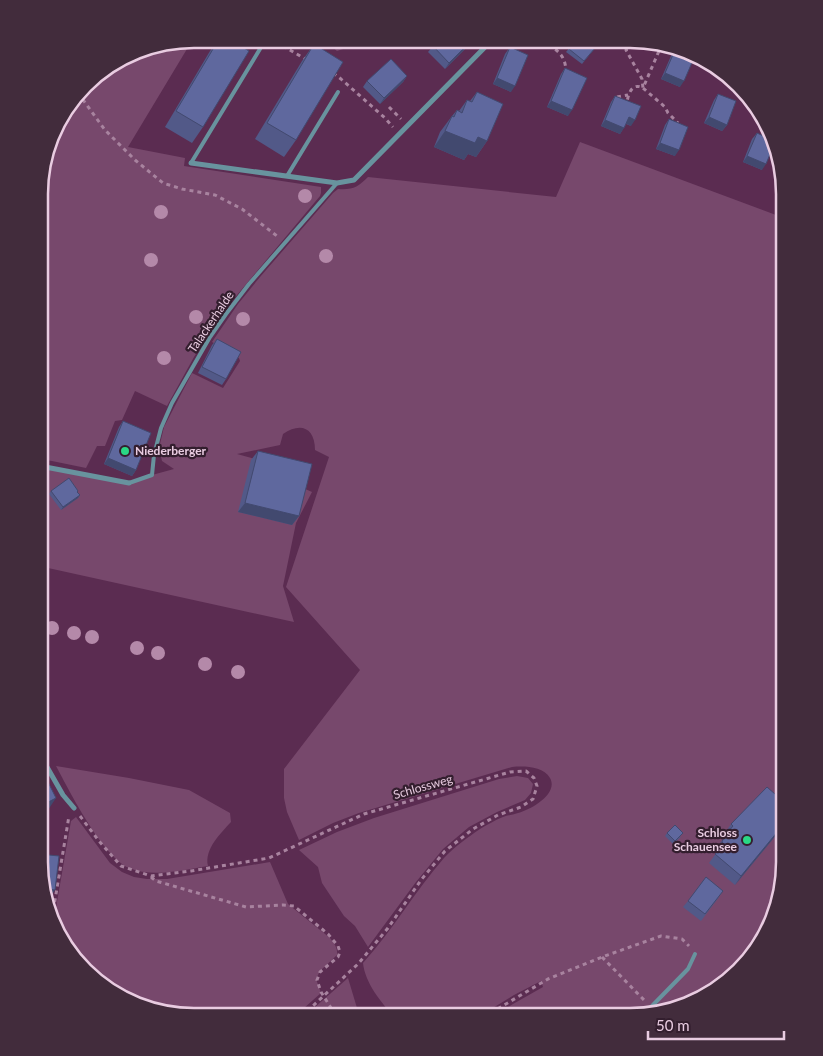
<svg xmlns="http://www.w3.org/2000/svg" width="823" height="1056" viewBox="0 0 823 1056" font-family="Lato,sans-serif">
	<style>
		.green { fill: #77486c }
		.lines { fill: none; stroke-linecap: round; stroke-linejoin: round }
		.path { stroke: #a8839f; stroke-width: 3; stroke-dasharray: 4 4; stroke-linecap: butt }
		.lane { stroke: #68939e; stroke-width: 4 }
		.street { stroke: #68939e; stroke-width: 5 }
		.tree { fill: #b489a9 }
		.wall { fill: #525988 }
		.shaded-wall { fill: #42496f }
		.building { fill: #5f689e; stroke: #42496f }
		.poi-dot { fill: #2ad885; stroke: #331e2e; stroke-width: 2 }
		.labels { text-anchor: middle; stroke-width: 4.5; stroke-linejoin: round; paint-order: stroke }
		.street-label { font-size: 12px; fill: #e9cce1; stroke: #331e2e }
		.poi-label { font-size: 12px; font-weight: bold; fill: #e9cce1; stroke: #331e2e; text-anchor: start }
		.rim { fill: none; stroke: #e9cce1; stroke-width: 2.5 }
	</style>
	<rect width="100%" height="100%" fill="#5b2c51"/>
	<g class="green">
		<path d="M193 39 128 147 185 158 184 166 321 187V193L320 196 232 301 212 329 194 357 167 406 135 391 122 420 115 421 105 446H97L86 468 52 461 40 459V362L42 352 40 351V173L59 116 92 77 143 47Z"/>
		<path d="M322 39H374L337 51Z"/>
		<path d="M580 142 784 218V873L758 948 698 1001 630 1017H492L513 1004 543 987 541 981 514 995 478 1017H394C381 1002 365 983 363 963 393 930 415 891 444 858 455 846 467 838 480 829 487 825 495 820 503 817 508 815 513 815 518 813 530 810 559 794 550 778 543 766 524 766 512 767L359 813 333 823 299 840 287 812 284 798V769L360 670 286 587 329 457 315 450C315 427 300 422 283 434L280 445 237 454 305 473 303 488 312 492 296 523 283 586 294 622 39 566 40 466 129 483 152 475 174 469 162 461 159 448 164 427 192 373 223 388 240 361 239 358 212 342 238 304 260 277 333 193 338 189C353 190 358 187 368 177L556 197Z"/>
		<path d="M56 766 129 778 189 790 230 813 231 822C221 833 204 849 208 866 183 870 153 878 129 868 102 856 70 792 56 766Z"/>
		<path d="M517 776 528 778 533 784 531 793 525 800 497 812 469 827 443 849 416 882 368 947 355 926 344 916 322 883 318 867 299 850 337 832 374 818 499 779Z"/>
		<path d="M76 817 110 863 122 872 134 877 147 879H167L270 862 288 904 330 938C334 943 338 948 337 955L320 971 316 979 321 993 295 1016H173L107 991 55 931 53 925 71 821Z"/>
		<path d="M348 978 357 1008 363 1016H305Z"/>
	</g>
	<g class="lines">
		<g class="path">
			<path d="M542 40C556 50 565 53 566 71"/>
			<path d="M276 42 307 60"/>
			<path d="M662 44 643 88 665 107 668 113 678 123"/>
			<path d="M627 48 626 50 642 79 643 88C632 82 628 94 627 103"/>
			<path d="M333 73 341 79 385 118 393 127"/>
			<path d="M78 93 105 130 135 160 163 183 182 189 215 195 242 209 277 236"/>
			<path d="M617 97 628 95"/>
			<path d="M389 107 401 119"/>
			<path d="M80 816 99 841 121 866 151 876 191 871 269 858 364 814 510 772 526 771 534 778 537 786 533 799 521 807 498 815 473 829 445 851 421 880 388 928 358 964 302 1016"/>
			<path d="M151 877 156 881 246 907 283 905 294 906 328 934 338 946 340 952 338 957 320 972 317 980 321 992 336 1016"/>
			<path d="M52 918 69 816"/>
			<path d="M602 957 644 1000"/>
			<path d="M484 1017 548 979 602 957 661 936 682 939 689 946"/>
		</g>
		<g class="lane">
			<path d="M191 163 266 39"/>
			<path d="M287 176 338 92"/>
			<path d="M129 483 152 475 154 455 161 428 172 403 210 337 226 314 249 284 337 183"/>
			<path d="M639 1015 651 1007 688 969 695 954"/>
		</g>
		<g class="street">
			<path d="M191 163 337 183 354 180 492 40"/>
			<path d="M40 466 129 483"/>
			<path d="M39 753 63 795 74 808"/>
		</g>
	</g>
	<g class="tree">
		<circle cx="305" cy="196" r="7"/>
		<circle cx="161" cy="212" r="7"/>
		<circle cx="326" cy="256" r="7"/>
		<circle cx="151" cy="260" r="7"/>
		<circle cx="196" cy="317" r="7"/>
		<circle cx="243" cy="319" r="7"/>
		<circle cx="164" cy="358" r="7"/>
		<circle cx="52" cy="628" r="7"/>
		<circle cx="74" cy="633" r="7"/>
		<circle cx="92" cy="637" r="7"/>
		<circle cx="137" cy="648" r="7"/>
		<circle cx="158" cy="653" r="7"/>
		<circle cx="205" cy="664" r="7"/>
		<circle cx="238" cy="672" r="7"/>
	</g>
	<g class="wall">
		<path d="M219 39H229L203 127 192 143 165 127 210 51Z"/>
		<path d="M552 40H568L562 48Z"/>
		<path d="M576 40 595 48 582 64 566 52Z"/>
		<path d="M627 40H645L641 46Z"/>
		<path d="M469 43 465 49 445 69 428 52 433 46Z"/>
		<path d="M314 44 296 140 284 157 255 139 302 61Z"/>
		<path d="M510 47 511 92 493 84 505 54Z"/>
		<path d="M675 50 680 87 661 79 671 56Z"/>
		<path d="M565 68 568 116 547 107 561 74Z"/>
		<path d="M407 76 403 82 380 104 363 87 367 81Z"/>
		<path d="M477 92 487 141 476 157 468 154 464 160 434 147 440 132 452 116 457 110 459 111 467 100 470 101Z"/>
		<path d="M718 94 727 125 722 131 704 123 714 100Z"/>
		<path d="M615 96 631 126 626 124 620 134 601 126 611 102Z"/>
		<path d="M669 119 675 156 656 149 665 125Z"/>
		<path d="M757 133 762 170 743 162 752 139Z"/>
		<path d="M217 339 226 379 222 385 198 373 212 345Z"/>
		<path d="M123 421 136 470 132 476 104 464 119 427Z"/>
		<path d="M258 451 299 516 292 525 238 512 251 460Z"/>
		<path d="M51 491 80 495 78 498 61 510 49 494Z"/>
		<path d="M731 824 783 825 777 834 735 885 709 863 717 852 716 850 718 846 726 835 725 833Z"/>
		<path d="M667 833 681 837 673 844 665 836Z"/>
		<path d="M719 897 701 921 683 907 688 901Z"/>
	</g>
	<g class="shaded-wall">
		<path d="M469 43 465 49 445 69 449 63Z"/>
		<path d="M665 73 684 81 680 87 661 79Z"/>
		<path d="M407 76 403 82 380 104 384 98Z"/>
		<path d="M497 78 515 86 511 92 493 84Z"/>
		<path d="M551 101 572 110 568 116 547 107Z"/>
		<path d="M629 117 635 120 631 126 625 123Z"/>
		<path d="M709 117 727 125 722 131 704 123Z"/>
		<path d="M605 120 624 128 620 134 601 126Z"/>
		<path d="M445 131 478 137 487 141 476 157 468 154 464 160 434 147Z"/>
		<path d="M660 143 679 150 675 156 656 149Z"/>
		<path d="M747 156 766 164 762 170 743 162Z"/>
		<path d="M108 458 136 470 132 476 104 464Z"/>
		<path d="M80 495 78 498 61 510 63 507Z"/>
		<path d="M245 503 299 516 292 525 238 512Z"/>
		<path d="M56 798 48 810 39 814V807Z"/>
		<path d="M783 825 777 834 735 885 741 876Z"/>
		<path d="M45 889 55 890 49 899H47Z"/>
	</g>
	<g class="building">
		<path d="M219 39H229L249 51 203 127 176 111Z"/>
		<path d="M440 39 466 40 469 43 449 63 433 46Z"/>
		<path d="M576 40H585L595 48 584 61 569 49Z"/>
		<path d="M314 44 343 62 296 140 267 123Z"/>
		<path d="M510 47 528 55 515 86 497 78Z"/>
		<path d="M675 50 694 58 684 81 665 73Z"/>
		<path d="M391 59 407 76 384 98 367 81Z"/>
		<path d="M565 68 587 78 572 110 551 101Z"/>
		<path d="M477 92 503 104 487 141 478 137 475 143 445 131 452 116 454 117 457 110 462 113 467 100 472 102Z"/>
		<path d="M718 94 736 101 727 125 709 117Z"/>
		<path d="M615 96 641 106 635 120 629 117 624 128 605 120Z"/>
		<path d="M669 119 688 127 679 150 660 143Z"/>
		<path d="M757 133 772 140 773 147 766 164 747 156Z"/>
		<path d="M217 339 241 352 226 379 202 367Z"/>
		<path d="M123 421 151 433 136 470 108 458Z"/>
		<path d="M258 451 312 464 299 516 245 503Z"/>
		<path d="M69 478 78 491 77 492 80 495 63 507 51 491Z"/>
		<path d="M39 764 56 798 39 807Z"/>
		<path d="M767 787 784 802V810L776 820 783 825 741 876 715 854 724 845 722 842 724 837 733 826 731 824Z"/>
		<path d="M675 825 683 833 675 841 667 833Z"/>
		<path d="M39 854 59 856 55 890 45 889 39 863Z"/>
		<path d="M706 877 723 891 705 914 688 901Z"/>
	</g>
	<g class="poi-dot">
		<circle cx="125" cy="451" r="5"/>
		<circle cx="747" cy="840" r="5"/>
	</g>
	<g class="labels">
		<g class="street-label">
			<text transform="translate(211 322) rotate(-56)" y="4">Talackerhalde</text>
			<text transform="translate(423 787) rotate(-16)" y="4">Schlossweg</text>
		</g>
		<g class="poi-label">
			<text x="135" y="455">Niederberger</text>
			<text x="737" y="837" text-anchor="end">Schloss<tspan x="737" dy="14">Schauensee</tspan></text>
		</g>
	</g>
	<path d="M0 0H823V1056H0ZM194 48H630A146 146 0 0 1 776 194V862A146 146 0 0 1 630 1008H194A146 146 0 0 1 48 862V194A146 146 0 0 1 194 48Z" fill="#422c3c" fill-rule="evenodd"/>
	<path class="rim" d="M194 48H630A146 146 0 0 1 776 194V862A146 146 0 0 1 630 1008H194A146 146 0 0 1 48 862V194A146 146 0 0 1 194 48Z"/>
	<path d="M648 1031v8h136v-8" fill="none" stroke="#e9cce1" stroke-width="2.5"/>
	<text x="656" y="1031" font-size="15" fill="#e9cce1" stroke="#331e2e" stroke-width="4" paint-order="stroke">50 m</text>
</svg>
